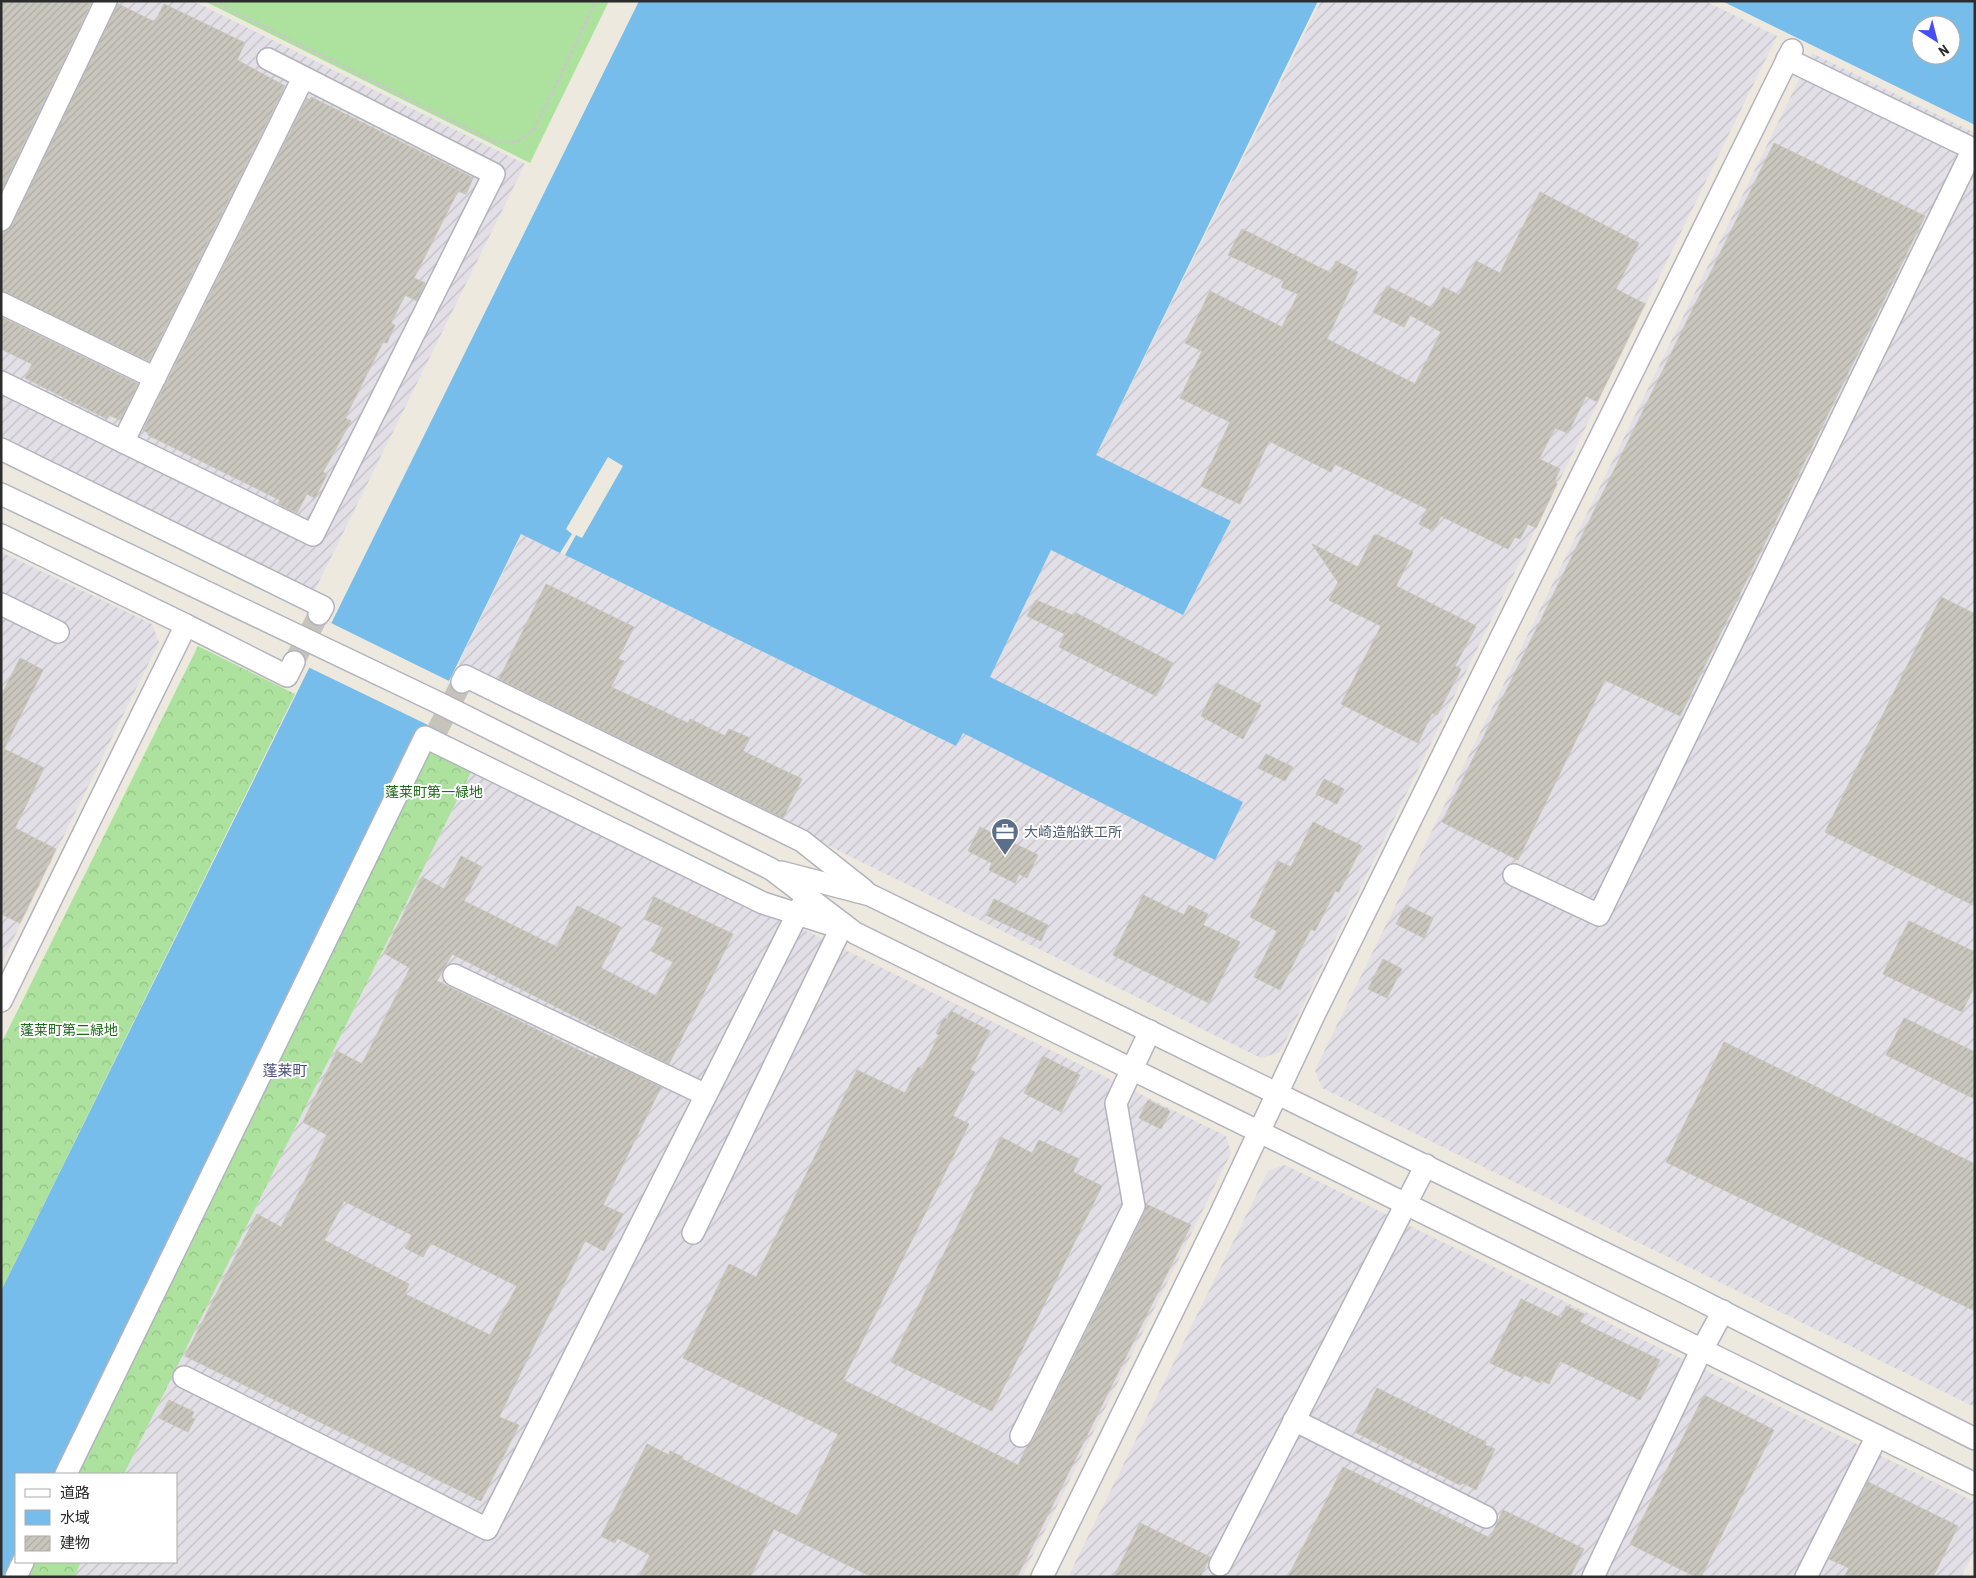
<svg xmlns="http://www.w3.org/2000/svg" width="1976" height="1578" viewBox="0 0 1976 1578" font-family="'Roboto Condensed','Noto Sans JP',sans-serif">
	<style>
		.industrial { fill: url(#industrial-furrows) }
		.grass { fill: #ace29d }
		.forest { fill: url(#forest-crowns) }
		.water { fill: #76bdec; fill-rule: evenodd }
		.pier { fill: #ede9df }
		.building { fill: url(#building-hatch); stroke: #c9c5b9; fill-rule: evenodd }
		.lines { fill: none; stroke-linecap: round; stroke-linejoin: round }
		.minor-tunnel { stroke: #c6c3bb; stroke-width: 21; stroke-dasharray: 21 11; stroke-linecap: butt }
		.minor-casing { stroke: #b2b3bf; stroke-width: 24 }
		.path { stroke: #c8c8c8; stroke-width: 3; stroke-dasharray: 4 2.5; stroke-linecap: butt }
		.minor { stroke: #fff; stroke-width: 21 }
		.labels { text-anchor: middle; stroke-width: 4; stroke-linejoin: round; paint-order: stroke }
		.park-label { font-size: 14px; fill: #22691d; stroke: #fff }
		.service-label { font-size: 14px; fill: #4e5e75; stroke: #fff; text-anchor: start }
		.neighbourhood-label { font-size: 15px; fill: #4d4f7c; stroke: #fff }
	</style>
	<defs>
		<pattern id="industrial-furrows" width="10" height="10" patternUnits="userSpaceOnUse" patternTransform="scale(1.25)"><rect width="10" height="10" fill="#e2dfe6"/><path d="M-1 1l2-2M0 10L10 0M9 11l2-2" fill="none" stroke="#c2c0c5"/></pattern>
		<pattern id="forest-crowns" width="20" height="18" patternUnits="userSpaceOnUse" patternTransform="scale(1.25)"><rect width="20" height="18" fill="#ace29d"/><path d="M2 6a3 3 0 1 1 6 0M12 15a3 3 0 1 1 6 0" fill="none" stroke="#94c287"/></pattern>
		<pattern id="building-hatch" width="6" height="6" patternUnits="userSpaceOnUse" patternTransform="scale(1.25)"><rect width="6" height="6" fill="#c9c7bd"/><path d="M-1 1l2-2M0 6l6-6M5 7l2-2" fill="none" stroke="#adaba3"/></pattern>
	</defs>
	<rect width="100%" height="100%" fill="#ede9df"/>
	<g class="industrial">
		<path d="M1 1H193L525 164 313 594 1 441Z"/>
		<path d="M1321 1H1705L1777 36 1280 1052 1261 1058 458 664 522 534 956 746 1096 455Z"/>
		<path d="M1812 53 1975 133V1407L1322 1088 1315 1070Z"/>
		<path d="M1 552 152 624 159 642 1 964Z"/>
		<path d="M473 768 1226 1136 1231 1153 1022 1577H74L81 1562H176V1474H124Z"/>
		<path d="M1285 1165 1975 1502V1550L1961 1577H1068L1268 1171Z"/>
	</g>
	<path class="grass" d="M204 1H609L530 163Z"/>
	<g class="forest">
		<path d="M198 646 295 694 1 1291V1044Z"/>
		<path d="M431 749 473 768 124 1474H73Z"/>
		<path d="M30 1562H81L74 1577H23Z"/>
	</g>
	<g class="water">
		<path d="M639 1H1318L1096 455 1231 521 1183 615 1051 550 990 677 1243 802 1215 860 963 733 956 746 565 555 576 535 582 538 623 466 608 457 566 529 572 534 560 553 521 534 60 1474H16V1562L10 1577H1V1291Z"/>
		<path d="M1722 1H1975V125ZM1921 25H1951V55H1921Z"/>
	</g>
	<path class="pier" d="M331 623 449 681 428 725 308 667Z"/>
	<g class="building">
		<path d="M1 1H92L1 191Z"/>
		<path d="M118 4 155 22 164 4 245 43 237 60 285 86 149 361 1 291V232L8 231 12 225Z"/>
		<path d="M311 97 473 178 466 194 458 191 414 278 425 283 417 301 405 295 391 323 395 325 387 343 383 342 345 418 351 421 323 472 327 474 315 498 307 494 297 513 278 504 280 500 148 435V433L143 430 307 98 310 100Z"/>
		<path d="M1774 143 1925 216 1680 716 1605 680 1518 860 1442 822Z"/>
		<path d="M1540 192 1639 243 1616 289 1645 304 1597 402 1586 396 1568 433 1555 428 1539 459 1560 469 1554 482 1557 484 1536 528 1528 524 1520 539 1515 537 1508 549 1441 516 1433 531 1419 524 1427 509 1335 464 1331 472 1269 441 1240 504 1201 486 1230 422 1180 398 1202 351 1185 343 1210 291 1282 327 1298 294 1281 287 1284 281 1228 255 1242 229 1331 273 1336 261 1358 272 1327 339 1415 384 1441 332 1410 315 1404 327 1373 312 1387 286 1432 308 1443 287 1459 295 1476 261 1500 273Z"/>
		<path d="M1 317 138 384 120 420 109 415 107 419 25 378 32 364 1 349Z"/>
		<path d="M1374 535H1378L1413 552 1396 586 1476 626 1455 666 1461 669 1437 715 1432 713 1418 743 1341 704 1381 626 1329 600 1338 582 1312 544 1358 567Z"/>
		<path d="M546 584 634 627 618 659 624 661 611 687 688 723 690 719 725 736 729 729 750 738 743 751 802 779 783 818 499 679Z"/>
		<path d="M1941 597 1975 614V906L1825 832Z"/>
		<path d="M1036 600 1074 616 1076 613 1173 663 1156 696 1059 647 1065 634 1027 616Z"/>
		<path d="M20 658 43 670 4 749 44 768 15 828 56 849 20 923 1 914V696Z"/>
		<path d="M1217 683 1261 705 1243 739 1201 716Z"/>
		<path d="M1266 754 1293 767 1285 781 1258 768Z"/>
		<path d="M1324 779 1344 789 1337 804 1316 794Z"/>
		<path d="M1313 822 1362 846 1339 892 1335 891 1315 931 1311 929 1280 990 1254 977 1277 931 1250 917 1278 861 1291 867Z"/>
		<path d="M980 827 1038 855 1027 878 1019 874 1015 883 989 870 992 863 968 851Z"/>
		<path d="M461 856 482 867 464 901 557 947 577 906 621 927 601 968 656 996 673 962 651 951 663 927 644 919 654 897 733 934 669 1064 452 954 437 981 597 1059 598 1057 661 1087 603 1205 623 1214 604 1251 585 1241 499 1417 519 1425 481 1501 185 1356 257 1214 281 1227 304 1182 327 1135 303 1122 337 1051 362 1064 410 968 384 953 422 877 444 889ZM344 1201 412 1235 405 1248 423 1257 430 1243 517 1286 490 1335 405 1294 409 1284 324 1240Z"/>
		<path d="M1143 895 1184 915 1189 905 1208 914 1203 925 1240 942 1209 1003 1113 955Z"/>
		<path d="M994 899 1048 925 1041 941 986 915Z"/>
		<path d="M1406 905 1433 918 1424 938 1396 924Z"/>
		<path d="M1909 921 1975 952V985L1962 1012 1883 974Z"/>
		<path d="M1383 959 1402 969 1387 998 1368 989Z"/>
		<path d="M951 1011 990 1031 970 1070 975 1072 953 1116 969 1124 843 1380 1018 1465 1027 1447 1032 1442 1145 1212 1146 1204 1191 1225 1017 1577H872L774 1529 750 1577H639L650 1555 617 1538 615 1543 601 1536 647 1444 669 1455 670 1451 683 1457 682 1459 798 1516 838 1434 683 1358 729 1264 756 1277 857 1070 905 1093 918 1067 922 1069 939 1035 936 1033 944 1018 947 1019Z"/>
		<path d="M1904 1018 1975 1052V1099L1886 1055Z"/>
		<path d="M1724 1042 1975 1164V1311L1666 1162Z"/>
		<path d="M1043 1056 1080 1075 1061 1112 1024 1093Z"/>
		<path d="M1148 1100 1170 1111 1161 1129 1139 1118Z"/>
		<path d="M1001 1137 1032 1153 1039 1140 1079 1159 1073 1172 1102 1186 992 1411 891 1362Z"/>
		<path d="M1521 1299 1561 1318 1566 1306 1584 1314 1580 1322 1660 1360 1640 1400 1560 1361 1549 1384 1541 1380 1540 1383 1524 1375 1523 1378 1490 1363Z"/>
		<path d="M1377 1388 1486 1442 1485 1445 1495 1449 1476 1490 1463 1483 1460 1485 1355 1432Z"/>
		<path d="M1704 1395 1774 1430 1701 1577H1696L1630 1544Z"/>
		<path d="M169 1400 194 1412 191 1418 195 1419 188 1432 159 1418Z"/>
		<path d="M1343 1467 1490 1538 1503 1510 1584 1549 1570 1577H1288Z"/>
		<path d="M1868 1482 1958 1526 1933 1577H1844L1849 1568 1829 1559Z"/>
		<path d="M1140 1523 1210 1557 1200 1577H1114Z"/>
	</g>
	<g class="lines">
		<g class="minor-tunnel">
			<path d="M294 662 319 614"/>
			<path d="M437 731 462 682"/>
		</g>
		<defs>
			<g id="minor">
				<path d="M1 220 106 1"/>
				<path d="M1 303 155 378"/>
				<path d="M1 382 313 535 494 174 268 59"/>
				<path d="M123 442 303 78"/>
				<path d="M1 449 323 607 319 614"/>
				<path d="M1 494 439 703 771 869 855 933 1975 1484"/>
				<path d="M1 535 186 625 1 1001"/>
				<path d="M1 604 58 632"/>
				<path d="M186 625 287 676 294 662"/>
				<path d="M462 682 465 676 802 841 864 890"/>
				<path d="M781 872 870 895 1680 1290 1975 1439"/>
				<path d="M1514 875 1599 915 1973 149 1787 59"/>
				<path d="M454 975 706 1095"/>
				<path d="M693 1233 843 924"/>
				<path d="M184 1377 487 1529 803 903"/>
				<path d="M1294 1420 1486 1517"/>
				<path d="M1021 1436 1134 1206 1116 1103 1150 1031"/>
				<path d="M66 1474 425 737 763 903 838 927"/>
				<path d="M1220 1565 1426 1165"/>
				<path d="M16 1577 23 1562"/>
				<path d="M1042 1577 1219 1217 1315 1013 1792 50"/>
				<path d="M1593 1577 1697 1359 1723 1311"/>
				<path d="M1806 1577 1877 1436"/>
			</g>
		</defs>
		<use href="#minor" class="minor-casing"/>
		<path class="path" d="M213 1 495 142H517L535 128 596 1"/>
		<use href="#minor" class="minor"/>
	</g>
	<defs>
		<symbol id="office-pin" viewBox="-11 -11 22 30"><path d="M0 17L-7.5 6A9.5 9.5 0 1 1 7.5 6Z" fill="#5c6f8a" stroke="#fff"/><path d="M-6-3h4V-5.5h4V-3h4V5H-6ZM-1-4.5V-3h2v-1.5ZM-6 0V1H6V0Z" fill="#fff"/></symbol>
	</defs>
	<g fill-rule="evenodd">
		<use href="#office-pin" x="989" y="816" width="32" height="43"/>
	</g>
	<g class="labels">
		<g class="park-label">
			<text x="434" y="797">蓬莱町第一緑地</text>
			<text x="69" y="1035">蓬莱町第二緑地</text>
		</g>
		<g class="service-label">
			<text x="1024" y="837">大崎造船鉄工所</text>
		</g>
		<g class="neighbourhood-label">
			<text x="285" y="1076">蓬莱町</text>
		</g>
	</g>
	<rect width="1976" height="1578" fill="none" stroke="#2c2c2c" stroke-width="5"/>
	<rect x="15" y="1473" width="162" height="90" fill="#ffffff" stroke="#ababab"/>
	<rect x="25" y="1489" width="25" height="8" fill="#ffffff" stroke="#ababab"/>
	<text x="60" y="1498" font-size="15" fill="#2c2c2c">道路</text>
	<rect x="25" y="1510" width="25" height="15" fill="#76bdec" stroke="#ababab"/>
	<text x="60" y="1523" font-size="15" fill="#2c2c2c">水域</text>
	<rect x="25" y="1536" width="25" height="15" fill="url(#building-hatch)" stroke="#ababab"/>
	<text x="60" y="1548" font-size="15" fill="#2c2c2c">建物</text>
	<g transform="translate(1936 40) rotate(144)"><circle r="24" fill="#ffffff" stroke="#ababab"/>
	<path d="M0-4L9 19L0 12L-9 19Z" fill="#444ef5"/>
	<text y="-8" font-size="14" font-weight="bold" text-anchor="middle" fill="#2c2c2c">N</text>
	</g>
</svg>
